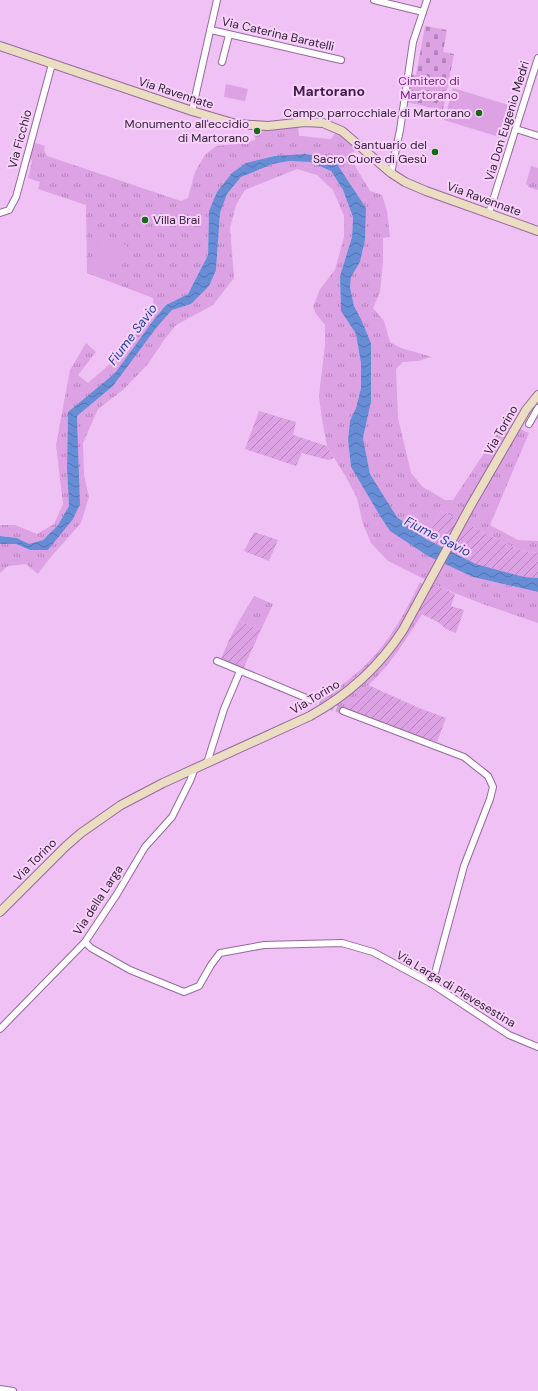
<svg xmlns="http://www.w3.org/2000/svg" width="538" height="1391" viewBox="0 0 538 1391" font-family="'DM Sans',sans-serif">
	<style>
		.grass { fill: url(#grass-tufts) }
		.cemetery { fill: url(#cemetery-stones) }
		.garden { fill: url(#garden-furrows) }
		.pitch { fill: #dca2e3 }
		.water { fill: url(#water-waves) }
		.lines { fill: none; stroke-linecap: round; stroke-linejoin: round }
		.street-tunnel { stroke: #caa0ce; stroke-width: 6; stroke-dasharray: 6 3; stroke-linecap: butt }
		.street-casing { stroke: #946a9a; stroke-width: 8 }
		.secondary-casing { stroke: #946a9a; stroke-width: 10 }
		.street { stroke: #fff; stroke-width: 6 }
		.secondary { stroke: #eaddc1; stroke-width: 8 }
		.poi-dot { fill: #156b13; stroke: #f8d2fc; stroke-width: 1.5 }
		.labels { text-anchor: middle; stroke-width: 4; stroke-linejoin: round; paint-order: stroke }
		.street-label { font-size: 12px; fill: #301e32; stroke: #f8d2fc }
		.park-label { font-size: 12px; fill: #72287c; stroke: #f8d2fc }
		.poi-label { font-size: 12px; fill: #301e32; stroke: #f8d2fc; text-anchor: end }
		.water-label { font-size: 13px; font-style: italic; fill: #1b449b; stroke: #f8d2fc }
		.quarter-label { font-size: 14px; font-weight: bold; fill: #431d48; stroke: #f8d2fc }
	</style>
	<defs>
		<pattern id="grass-tufts" width="24" height="20" patternUnits="userSpaceOnUse"><rect width="24" height="20" fill="#dca2e3"/><path d="M3 7l-1-3M5 7V3M7 7l1-3M15 17l-1-3M17 17v-4M19 17l1-3" fill="none" stroke="#b383b9"/></pattern>
		<pattern id="cemetery-stones" width="16" height="16" patternUnits="userSpaceOnUse"><rect width="16" height="16" fill="#dca2e3"/><path d="M2 7V4a2 2 0 0 1 4 0v3zM10 15v-3a2 2 0 0 1 4 0v3z" fill="#b383b9"/></pattern>
		<pattern id="garden-furrows" width="10" height="10" patternUnits="userSpaceOnUse"><rect width="10" height="10" fill="#dca2e3"/><path d="M-1 1l2-2M0 10L10 0M9 11l2-2" fill="none" stroke="#b383b9"/></pattern>
		<pattern id="water-waves" width="16" height="10" patternUnits="userSpaceOnUse"><rect width="16" height="10" fill="#668dd6"/><path d="M0 5q4-4 8 0t8 0" fill="none" stroke="#5473ae"/></pattern>
	</defs>
	<rect width="100%" height="100%" fill="#f0c1f5"/>
	<g class="grass">
		<path d="M298 126 299 136 331 139 336 132 357 150 349 154 354 164 370 191 382 195 387 211 390 237 383 238V261L380 292 373 308 384 321 390 342 401 348 432 357 418 361 403 362 396 369 398 418 411 473 423 487 445 500H453L505 422 529 433 490 525 518 540 538 541V553L527 552 511 546 441 511 426 539 397 517 370 474 363 438 371 402V343L361 319 354 306 350 287 351 277 360 262 365 240 366 208 337 164 324 157 246 163 209 211 208 255 188 294 166 305 155 318 115 373 68 412 67 469 69 506 58 525 43 540 29 544 17 538 0 536V525H15L37 534 54 524 63 504 56 445 70 370 86 343 96 352 78 375 88 383 111 363 154 311 153 298 87 273 86 205 38 189 40 182 28 178 32 163 30 155 33 142 45 146 44 150 47 156 181 201 188 198 195 172 205 155 216 146 237 144 255 140 254 130Z"/>
		<path d="M289 161 310 162 331 171 343 190 353 217 352 237 340 276 341 311 356 334 361 364V388L356 408 350 422 348 440 351 467 380 516 390 531 473 577 538 592V623L480 603 440 587 388 561 371 543 363 524 357 498 346 477 327 446 322 419 319 396 325 345V325L316 314 313 307 320 289 335 270 344 237V216L333 190 317 175 297 169 245 190 236 205 230 228 234 278 213 305 176 325 164 340 148 364 123 390 98 409 83 443 84 475 89 497 81 523 50 558 38 574 26 564 8 566 0 573V544H16L30 550H48L80 504 77 416 113 386 157 327 172 310 191 304 216 270 220 213 227 194 241 177 273 164Z"/>
		<path d="M531 166 538 168V190L528 187V185L526 184Z"/>
		<path d="M420 582 424 585C396 636 376 668 326 702L321 700C334 691 348 681 360 670 387 646 405 614 420 582Z"/>
		<path d="M254 596 273 604 261 630 239 621Z"/>
		<path d="M417 612 422 614C410 633 398 653 383 670 371 684 356 696 342 708L334 705 361 685Z"/>
	</g>
	<path class="cemetery" d="M425 26 447 30 443 52 454 54 443 110 406 102 412 75H416Z"/>
	<g class="garden">
		<path d="M259 411 296 422 293 435 327 446 334 458 328 460 302 453 296 466 245 449Z"/>
		<path d="M441 511 511 546 527 552 538 553V578L524 577 476 564 426 539Z"/>
		<path d="M254 532 278 540 269 561 244 551Z"/>
		<path d="M433 584 455 594 451 606 464 610 456 633 446 629 438 622 417 612Z"/>
		<path d="M239 621 261 630 243 669 220 661 229 640Z"/>
		<path d="M368 685 419 708 446 718 437 742 384 725 342 708Z"/>
	</g>
	<g class="pitch">
		<path d="M226 84 248 89 245 101 224 97Z"/>
		<path d="M453 88 515 107 506 139 444 120Z"/>
		<path d="M99 240 127 245 123 259 96 254Z"/>
		<path d="M96 256 123 261 120 275 93 270Z"/>
	</g>
	<path class="water" d="M305 154 324 157 337 164 366 208 365 240 360 262 351 277 350 287 354 306 361 319 371 343V402L363 438 370 474 397 517 426 539 476 564 524 577 538 578V592L473 577 428 556 390 531 380 516 351 467 348 440 350 421 356 408 361 388V364L356 334 341 311 340 276 352 237 353 217 343 190 331 171 310 162 289 161 273 164 241 177 227 194 220 213 216 270 209 286 191 304 172 310 157 327 113 386 77 416 80 504 73 519 48 550H30L16 544H0V536L17 538 29 544 43 540 58 525 69 506 67 469 68 412 115 373 155 318 166 305 188 294 208 255 209 211 217 192 232 173 246 163 275 156Z"/>
	<g class="lines">
		<path class="street-tunnel" d="M311 700 343 711"/>
		<defs>
			<g id="street">
				<path d="M374 0 423 12"/>
				<path d="M211 30 341 60"/>
				<path d="M222 62 229 35"/>
				<path d="M192 111 217 0"/>
				<path d="M516 129 538 136"/>
				<path d="M391 173 400 130 413 42 427 0"/>
				<path d="M0 213 9 210 16 197 52 64"/>
				<path d="M489 213 538 58"/>
				<path d="M529 424 538 408"/>
				<path d="M217 661 311 700"/>
				<path d="M343 711 464 757 488 776 493 787 490 799 464 866 432 984"/>
				<path d="M207 763 224 709 240 671"/>
				<path d="M85 942 91 948 130 970 184 992 199 986 211 965 220 953 264 945 342 943 373 952 432 984 509 1035 538 1047"/>
				<path d="M0 1029 85 942 117 894 145 847 172 817 190 781 195 768"/>
				<path d="M0 1389 13 1391"/>
			</g>
			<g id="secondary">
				<path d="M0 46 192 111 236 124 268 126 305 122 323 123 342 131 391 173 405 182 426 191 538 231"/>
				<path d="M0 912 66 846 81 833 121 805 163 783 310 716C348 695 379 667 403 630L471 505 526 410 538 395"/>
			</g>
		</defs>
		<use href="#street" class="street-casing"/>
		<use href="#secondary" class="secondary-casing"/>
		<use href="#street" class="street"/>
		<use href="#secondary" class="secondary"/>
	</g>
	<g class="poi-dot">
		<circle cx="479" cy="113" r="4"/>
		<circle cx="257" cy="131" r="4"/>
		<circle cx="435" cy="152" r="4"/>
		<circle cx="145" cy="220" r="4"/>
	</g>
	<g class="labels">
		<g class="street-label">
			<text transform="translate(278 34) rotate(13)" y="4">Via Caterina Baratelli</text>
			<text transform="translate(176 93) rotate(18)" y="4">Via Ravennate</text>
			<text transform="translate(507 121) rotate(-73)" y="4">Via Don Eugenio Medri</text>
			<text transform="translate(20 139) rotate(-75)" y="4">Via Ficchio</text>
			<text transform="translate(484 199) rotate(20)" y="4">Via Ravennate</text>
			<text transform="translate(501 430) rotate(-60)" y="4">Via Torino</text>
			<text transform="translate(315 697) rotate(-31)" y="4">Via Torino</text>
			<text transform="translate(35 860) rotate(-45)" y="4">Via Torino</text>
			<text transform="translate(98 900) rotate(-57)" y="4">Via della Larga</text>
			<text transform="translate(456 989) rotate(31)" y="4">Via Larga di Pievesestina</text>
		</g>
		<g class="park-label">
			<text x="429" y="85">Cimitero di<tspan x="429" dy="14">Martorano</tspan></text>
		</g>
		<g class="poi-label">
			<text x="471" y="117">Campo parrocchiale di Martorano</text>
			<text x="249" y="128">Monumento all'eccidio<tspan x="249" dy="14">di Martorano</tspan></text>
			<text x="427" y="149">Santuario del<tspan x="427" dy="14">Sacro Cuore di Gesù</tspan></text>
			<text x="153" y="224" text-anchor="start">Villa Brai</text>
		</g>
		<g class="water-label">
			<text transform="translate(132 334) rotate(-53)" y="5">Fiume Savio</text>
			<text transform="translate(438 536) rotate(27)" y="5">Fiume Savio</text>
		</g>
		<g class="quarter-label">
			<text x="329" y="96">Martorano</text>
		</g>
	</g>
</svg>
